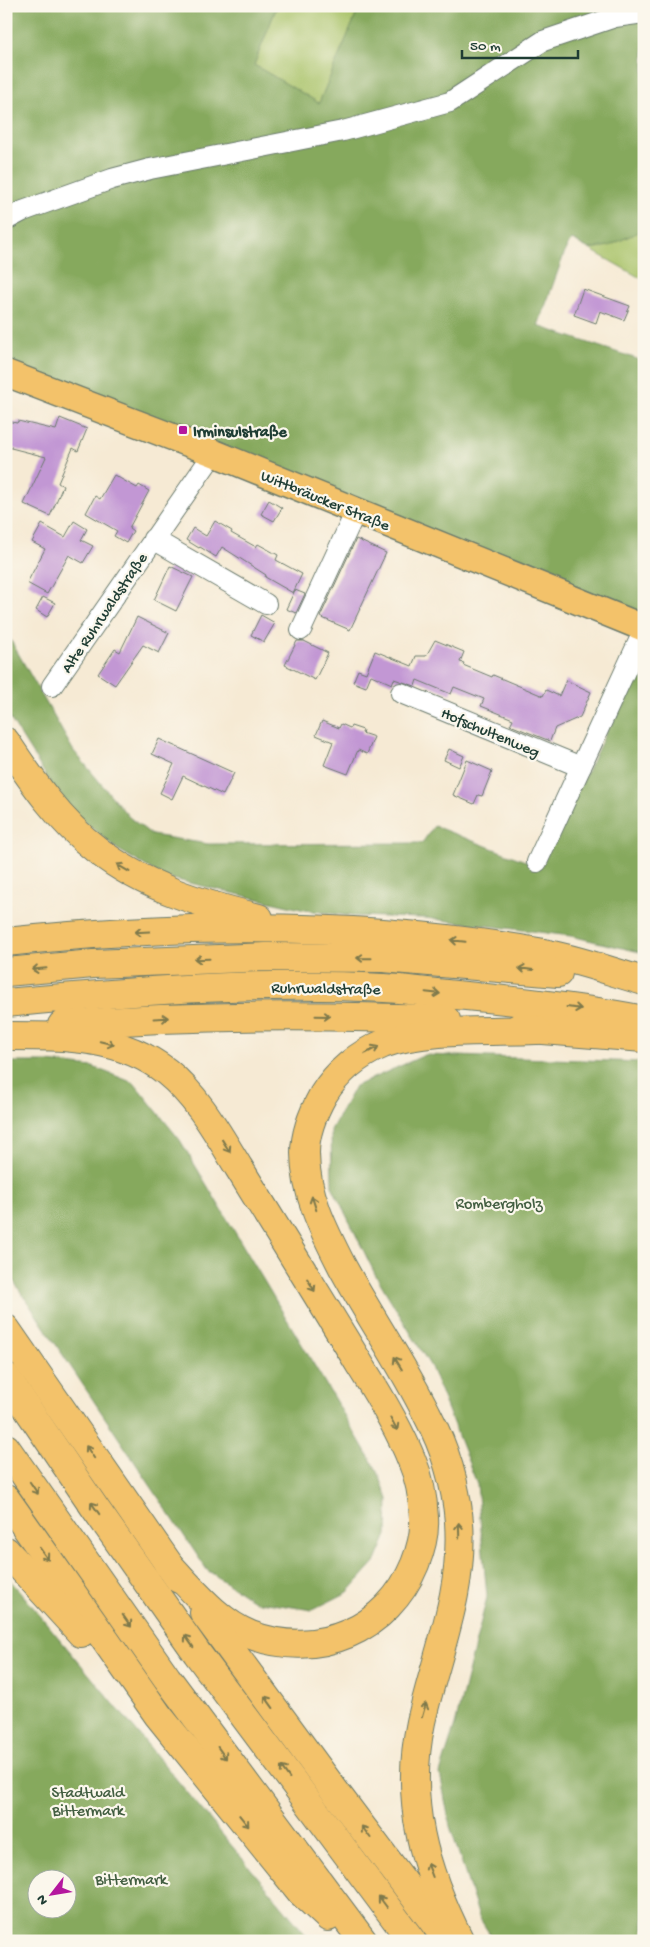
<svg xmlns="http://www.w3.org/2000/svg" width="650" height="1947" viewBox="0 0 650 1947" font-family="'Gochi Hand',sans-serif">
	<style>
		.green { fill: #a9c369; stroke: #64804e }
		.forest { fill: #86a95d; stroke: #527348; fill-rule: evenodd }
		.building { fill: #c297d4 }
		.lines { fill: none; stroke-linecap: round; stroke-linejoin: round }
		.minor-casing { stroke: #6a7a6c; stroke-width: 22 }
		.major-casing { stroke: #6a7a6c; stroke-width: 29 }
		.highway-casing { stroke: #6a7a6c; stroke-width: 30 }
		.minor { stroke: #fff; stroke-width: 20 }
		.major { stroke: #f3c26a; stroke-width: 26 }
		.highway { stroke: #f3c26a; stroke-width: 28 }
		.oneway { stroke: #7e794c }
		.poi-dot { fill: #b5179e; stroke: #fbf7ec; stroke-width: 2 }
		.labels { text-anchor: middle; stroke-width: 4.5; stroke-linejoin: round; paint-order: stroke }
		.poi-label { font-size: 16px; font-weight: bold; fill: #1f3d34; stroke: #fbf7ec; text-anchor: start }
		.street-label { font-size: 16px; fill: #1f3d34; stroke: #fbf7ec }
		.park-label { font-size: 16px; fill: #425e41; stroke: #fbf7ec }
	</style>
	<rect width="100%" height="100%" fill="#fbf7ec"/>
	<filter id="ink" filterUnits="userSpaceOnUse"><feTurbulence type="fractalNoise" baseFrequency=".02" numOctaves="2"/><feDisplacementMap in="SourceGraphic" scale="10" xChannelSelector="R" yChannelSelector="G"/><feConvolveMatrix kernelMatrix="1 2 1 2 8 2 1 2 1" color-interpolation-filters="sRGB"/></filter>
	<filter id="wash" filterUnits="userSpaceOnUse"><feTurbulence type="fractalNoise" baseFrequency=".0096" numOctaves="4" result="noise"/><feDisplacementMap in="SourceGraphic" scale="20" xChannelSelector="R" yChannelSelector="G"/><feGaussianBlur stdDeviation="1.12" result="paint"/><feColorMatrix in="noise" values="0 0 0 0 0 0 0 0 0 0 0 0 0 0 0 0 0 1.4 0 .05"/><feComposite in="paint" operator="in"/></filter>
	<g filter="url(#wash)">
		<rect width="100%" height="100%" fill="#f6ead4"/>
		<g class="green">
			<path d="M277 6H360L319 103 254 65Z"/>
			<path d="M644 229V280L589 249 609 246Z"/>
		</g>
		<g class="forest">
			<path d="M6 6H277L254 65 319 103 360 6H644V229L609 246 589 249 572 240 567 246 538 326 640 360 644 356V628L6 373Z"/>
			<path d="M6 632 73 750 129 817 152 835 208 844 422 843 434 826 541 867 644 654V953L571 936 425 918 352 916 305 910 164 877 117 849 76 815 50 782 6 712Z"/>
			<path d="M425 1055 644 1062V1941H494L479 1917 450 1826 440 1773 455 1725 487 1597 477 1484 431 1367 375 1274 332 1186 331 1130 355 1086Z"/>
			<path d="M6 1062H48L93 1067 134 1083 180 1140 378 1472 388 1499 387 1535 376 1561 348 1592 312 1610 254 1601 207 1570 6 1270Z"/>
			<path d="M6 1576 18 1589 311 1941H6ZM38 1880H68V1910H38Z"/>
		</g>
		<g id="blocks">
			<g class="building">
				<path d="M583 289 630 306 624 320 600 311 596 323 574 315Z"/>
				<path d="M60 418 87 429 78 451 73 448 58 483 63 486 50 516 24 504 46 457 11 448V446L6 444V421L17 423 18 421 56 430Z"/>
				<path d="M114 475 137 488 139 485 149 491 129 528 133 531 126 543 114 536 117 531 86 513 95 496 100 499Z"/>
				<path d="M269 500 282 508 274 521 261 514Z"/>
				<path d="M74 521 87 529 81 540 93 546 83 563 69 555 47 594 27 583 45 549 32 542 42 524 65 537Z"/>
				<path d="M215 521 232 531 231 533 256 547 258 544 278 555 276 560 302 574 293 593 265 577 266 575 222 547 216 557 200 547 199 548 186 540 193 528 206 536Z"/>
				<path d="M356 539 386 553 350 630 320 617Z"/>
				<path d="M170 566 193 577 176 611 154 600Z"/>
				<path d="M295 590 305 594 296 613 286 609Z"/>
				<path d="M43 597 55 603 47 617 36 610Z"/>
				<path d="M261 615 275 623 264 642 251 635Z"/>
				<path d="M137 617 169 633 159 653 143 645 115 685 98 674 115 649 120 652Z"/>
				<path d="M435 640 464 652 460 662 464 663 463 665 492 677 493 675 543 696 546 690 559 696 566 680 591 692 580 717 555 728 550 741 510 725 513 719 481 706 484 699 454 687 451 694 417 680 415 686 394 679 392 684 371 675 366 687 353 682 358 670 366 673 375 651 412 666 416 656H426Z"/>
				<path d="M297 641H304L328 653 315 680 285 665Z"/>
				<path d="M322 721 339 728 341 724 350 728 351 726 363 730 362 733 374 737 367 754 358 750 348 774 324 765 333 742 316 735Z"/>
				<path d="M159 739 234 773 223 795 183 776 172 799 160 793 174 764 152 754Z"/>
				<path d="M449 749 464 756 459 767 444 760Z"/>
				<path d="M467 760 492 771 482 796 478 795 474 804 453 795Z"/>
			</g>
		</g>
	</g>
	<g filter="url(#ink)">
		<use href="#blocks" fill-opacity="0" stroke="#6a7a6c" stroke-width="1"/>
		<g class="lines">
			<defs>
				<g id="minor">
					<path d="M6 220 23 211 112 179 150 169 343 131 450 102 543 41 615 17 644 13"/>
					<path d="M153 539 266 604"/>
					<path d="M301 630 356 511"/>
					<path d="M52 686 214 453"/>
					<path d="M401 693 581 767"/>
					<path d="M537 862 644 630"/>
				</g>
				<path id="major" d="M6 373 214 453 644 628"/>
				<g id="highway">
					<path d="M6 742C32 781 59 821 97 850 144 887 202 904 259 918"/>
					<path d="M6 942C182 923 363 921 538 952 574 958 609 971 644 981"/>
					<path d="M6 972 93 964 266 957 383 958 558 973"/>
					<path d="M6 1003C132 991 258 981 384 988 408 989 432 993 456 995 519 1001 582 1008 644 1020"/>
					<path d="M62 1025C190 1015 317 1014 446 1020"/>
					<path d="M518 1028 644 1038"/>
					<path d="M6 1036C62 1036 121 1035 167 1072 198 1097 218 1134 239 1168 258 1199 277 1230 297 1262 318 1296 339 1330 360 1365 379 1395 399 1428 412 1461 420 1479 423 1498 424 1518 425 1533 421 1549 415 1564 388 1630 318 1660 251 1635 218 1622 192 1589 168 1564"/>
					<path d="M6 1329 179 1579"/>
					<path d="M6 1377 95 1508 197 1653 412 1941"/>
					<path d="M6 1448 167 1678 363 1941"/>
					<path d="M6 1499 158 1715 301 1892 328 1917"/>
					<path d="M6 1551 81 1633"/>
					<path d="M204 1613 334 1790 448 1941"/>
					<path d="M460 1941C424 1870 404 1801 421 1722 436 1654 464 1594 459 1522 456 1483 445 1448 427 1414 402 1363 369 1316 342 1266 324 1231 305 1194 305 1153 305 1132 313 1113 323 1095 337 1072 359 1054 383 1044 425 1028 490 1032 536 1030"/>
				</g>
			</defs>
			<use href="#minor" class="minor-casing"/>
			<use href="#major" class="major-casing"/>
			<use href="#highway" class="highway-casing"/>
			<use href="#minor" class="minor"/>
			<use href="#major" class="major"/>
			<use href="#highway" class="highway"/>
		</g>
		<defs><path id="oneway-shaft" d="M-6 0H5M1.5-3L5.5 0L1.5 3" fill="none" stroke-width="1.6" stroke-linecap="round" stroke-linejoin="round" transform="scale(1.25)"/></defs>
		<g class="oneway">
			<use href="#oneway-shaft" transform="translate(123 868) rotate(-149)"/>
			<use href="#oneway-shaft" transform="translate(142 932) rotate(177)"/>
			<use href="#oneway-shaft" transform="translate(458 941) rotate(-174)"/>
			<use href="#oneway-shaft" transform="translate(364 958) rotate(-179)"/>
			<use href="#oneway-shaft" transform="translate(202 959) rotate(178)"/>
			<use href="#oneway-shaft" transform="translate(39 969) rotate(175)"/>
			<use href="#oneway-shaft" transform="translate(526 969) rotate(-173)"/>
			<use href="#oneway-shaft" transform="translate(433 993) rotate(6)"/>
			<use href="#oneway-shaft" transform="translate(574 1008) rotate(7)"/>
			<use href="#oneway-shaft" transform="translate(323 1016) rotate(1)"/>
			<use href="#oneway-shaft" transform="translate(161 1018) rotate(-3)"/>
			<use href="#oneway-shaft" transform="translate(107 1043) rotate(14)"/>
			<use href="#oneway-shaft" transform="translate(372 1050) rotate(-28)"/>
			<use href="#oneway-shaft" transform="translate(226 1146) rotate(58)"/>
			<use href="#oneway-shaft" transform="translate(314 1203) rotate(-108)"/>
			<use href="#oneway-shaft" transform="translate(311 1285) rotate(59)"/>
			<use href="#oneway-shaft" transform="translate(398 1363) rotate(-121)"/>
			<use href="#oneway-shaft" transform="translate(394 1424) rotate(61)"/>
			<use href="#oneway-shaft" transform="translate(90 1452) rotate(-124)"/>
			<use href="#oneway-shaft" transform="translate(34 1488) rotate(56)"/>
			<use href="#oneway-shaft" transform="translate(95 1508) rotate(-125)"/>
			<use href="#oneway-shaft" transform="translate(459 1530) rotate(-92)"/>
			<use href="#oneway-shaft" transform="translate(44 1554) rotate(55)"/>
			<use href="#oneway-shaft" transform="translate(127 1621) rotate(55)"/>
			<use href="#oneway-shaft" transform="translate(189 1641) rotate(-125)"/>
			<use href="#oneway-shaft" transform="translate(269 1702) rotate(-126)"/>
			<use href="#oneway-shaft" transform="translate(424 1710) rotate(-74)"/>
			<use href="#oneway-shaft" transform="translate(222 1753) rotate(54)"/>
			<use href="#oneway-shaft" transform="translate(285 1772) rotate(-126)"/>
			<use href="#oneway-shaft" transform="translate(244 1821) rotate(51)"/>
			<use href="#oneway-shaft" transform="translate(366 1832) rotate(-127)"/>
			<use href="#oneway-shaft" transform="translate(430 1870) rotate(-111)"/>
			<use href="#oneway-shaft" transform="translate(383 1902) rotate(-127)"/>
		</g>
	</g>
	<rect class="poi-dot" x="178" y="425" width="10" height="10" rx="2.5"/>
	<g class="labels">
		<g class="poi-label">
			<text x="193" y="436">Irminsulstraße</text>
		</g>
		<g class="street-label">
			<text transform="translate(326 499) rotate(22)" y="6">Wittbräucker Straße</text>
			<text transform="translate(103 612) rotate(-56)" y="6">Alte Ruhrwaldstraße</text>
			<text transform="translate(491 731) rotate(23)" y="6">Hofschultenweg</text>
			<text transform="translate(326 987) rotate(1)" y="6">Ruhrwaldstraße</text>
		</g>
		<g class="park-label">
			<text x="499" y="1208">Rombergholz</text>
			<text x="88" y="1797">Stadtwald<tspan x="88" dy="18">Bittermark</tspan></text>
			<text x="131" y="1884">Bittermark</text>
		</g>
	</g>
	<rect width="650" height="1947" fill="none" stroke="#fbf7ec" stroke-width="25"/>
	<g transform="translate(52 1894) rotate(239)"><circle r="24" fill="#fbf7ec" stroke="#a3ada2"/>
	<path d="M0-4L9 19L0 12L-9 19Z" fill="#b5179e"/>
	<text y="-8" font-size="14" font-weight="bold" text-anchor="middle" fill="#1f3d34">N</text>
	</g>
	<path d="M462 50v8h116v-8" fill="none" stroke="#1f3d34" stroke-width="2.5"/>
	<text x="470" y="50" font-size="15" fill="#1f3d34" stroke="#fbf7ec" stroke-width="4" paint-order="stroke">50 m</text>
</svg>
